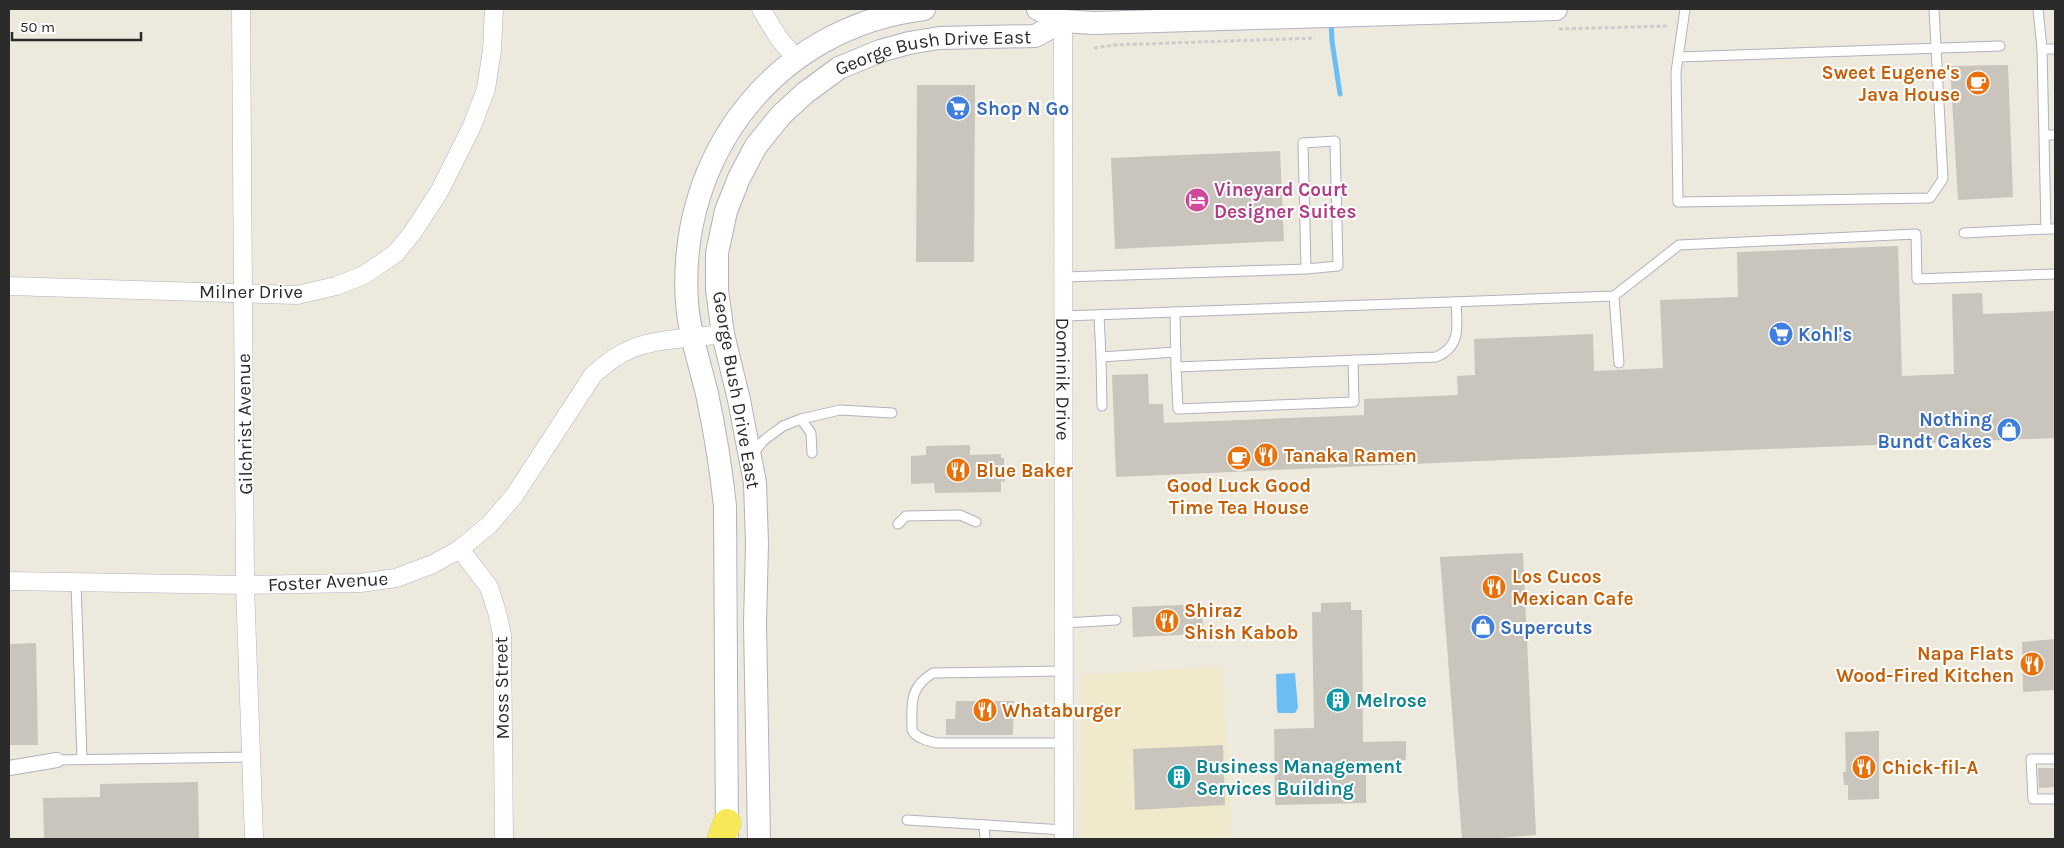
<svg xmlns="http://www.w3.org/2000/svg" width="2064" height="848" viewBox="0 0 2064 848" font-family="Karla,sans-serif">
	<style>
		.education { fill: #f0e9cc }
		.water { fill: #6bbdf4 }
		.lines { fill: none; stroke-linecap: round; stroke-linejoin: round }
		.stream { stroke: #6bbdf4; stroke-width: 5 }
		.building { fill: #c9c5bc }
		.service-casing { stroke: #b1b1c0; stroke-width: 11 }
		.pedestrian-casing { stroke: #b1b1c0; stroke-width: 16 }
		.minor-casing { stroke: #b1b1c0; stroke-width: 19 }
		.tertiary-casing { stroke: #b1b1c0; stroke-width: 24 }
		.primary-casing { stroke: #ccc; stroke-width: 29 }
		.path { stroke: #ccc; stroke-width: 3; stroke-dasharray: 4 2.5; stroke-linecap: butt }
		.service { stroke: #fff; stroke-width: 9 }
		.pedestrian { stroke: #fff; stroke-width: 14 }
		.minor { stroke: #fff; stroke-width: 18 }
		.tertiary { stroke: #fff; stroke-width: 22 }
		.primary { stroke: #f7e858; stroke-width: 28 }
		.labels { text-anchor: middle; stroke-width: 4; stroke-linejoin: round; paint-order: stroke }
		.street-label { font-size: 19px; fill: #2b2b2b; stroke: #fff }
		.food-label { font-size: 19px; font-weight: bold; fill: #c56008; stroke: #fff; text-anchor: start }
		.shop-label { font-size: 19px; font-weight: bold; fill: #366cbe; stroke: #fff; text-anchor: start }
		.hotel-label { font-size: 19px; font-weight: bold; fill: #b23c85; stroke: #fff; text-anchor: start }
		.culture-label { font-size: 19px; font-weight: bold; fill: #0d838f; stroke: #fff; text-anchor: start }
	</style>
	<rect width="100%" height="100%" fill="#eee9dd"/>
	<path class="education" d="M1223 666 1231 839H1082V675Z"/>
	<path class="water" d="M1295 673 1298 708 1295 713H1278L1277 710 1276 674Z"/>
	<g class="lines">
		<path class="stream" d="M1331 20 1332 41 1340 94"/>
	</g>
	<g class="building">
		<path d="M2008 65 2013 197 1958 200 1950 66Z"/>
		<path d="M917 85H975L974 262H916Z"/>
		<path d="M1280 151 1284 241 1115 249 1111 158Z"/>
		<path d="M1898 246 1902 376 1954 374 1952 294 1982 293 1983 314 2055 311V438L1665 453 1116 477 1112 375 1148 374 1149 404H1163L1164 423 1364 415V399L1458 395 1457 376 1475 375 1474 339 1593 334 1594 371 1663 368 1660 300 1738 297 1737 252Z"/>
		<path d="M970 445V455L1001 454V458H1004L1005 482 1001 481V492L935 493 934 483 911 484V456L926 455V446Z"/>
		<path d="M1523 553 1536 835 1489 839H1462L1440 557Z"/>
		<path d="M1351 602V610H1362L1363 742 1406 741V760L1366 761V803L1275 805 1274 729 1314 728 1312 612H1321V603Z"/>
		<path d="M1202 604 1203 634 1133 637 1132 607Z"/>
		<path d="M2055 639V690L2023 692 2022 642Z"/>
		<path d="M36 643 38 745H9V644Z"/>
		<path d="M956 701H1014L1013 735H946V719H955Z"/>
		<path d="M1879 731V799L1848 800V785H1844L1843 772H1846L1845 732Z"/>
		<path d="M1223 745 1225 805 1135 810 1133 749Z"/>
		<path d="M2038 768H2055V787L2039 788Z"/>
		<path d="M198 782 199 839H44L43 798 100 797V784Z"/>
	</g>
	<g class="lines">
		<defs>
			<g id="service">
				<path d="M1685 9 1676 72 1678 202 1930 198 1943 179 1934 9"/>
				<path d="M2038 9 2042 49"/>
				<path d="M2055 49H2042L2046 229H2055"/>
				<path d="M1679 57 2000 46"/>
				<path d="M2045 135H2055"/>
				<path d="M1964 233 2046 229"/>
				<path d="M1064 277 1306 269 1338 266 1335 141 1303 143 1306 269"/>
				<path d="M1614 296 1619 363"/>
				<path d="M1175 312 1176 367 1436 357C1462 346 1457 325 1456 302"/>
				<path d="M1099 315 1101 357 1176 352"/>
				<path d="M1064 316 1614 296 1679 245 1916 234 1917 279 2055 274"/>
				<path d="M1101 357 1102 406"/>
				<path d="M1176 367 1178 409 1354 402 1353 360"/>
				<path d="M801 419 811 433 812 453"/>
				<path d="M753 454 763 441 783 426 801 419 840 410 892 413"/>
				<path d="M898 524 906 516 960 515 976 522"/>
				<path d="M76 583 82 758"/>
				<path d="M1065 623 1116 620"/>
				<path d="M1064 671 933 673C908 688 912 705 912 730 916 738 928 741 937 743H1065"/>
				<path d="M2055 759H2031L2033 799H2055"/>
				<path d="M57 760 251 757"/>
				<path d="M907 820 1064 830"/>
				<path d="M984 825 985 839"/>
			</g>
			<path id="pedestrian" d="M9 768 57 760"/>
			<g id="minor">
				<path d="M241 9 245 585 254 839"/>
				<path d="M761 9 778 37 796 59"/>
				<path id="s1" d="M1063 21 1064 839"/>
				<path d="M9 286 297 295 336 286 364 275 396 253 413 232 439 192 472 126 486 89 492 50 494 9"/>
				<path d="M460 549 489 587 497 612 502 635 504 839"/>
				<path d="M9 581 245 585 360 583 396 578 433 564 460 549 489 525 514 496 593 375C605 365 616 355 631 349 659 338 693 338 723 334"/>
			</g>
			<g id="tertiary">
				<path d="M1038 9 1063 21 1094 23 1556 9"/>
				<path d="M727 839 725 506C721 469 715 431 707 394 700 364 689 333 687 302 677 155 776 27 924 9"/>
				<path id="s2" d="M759 839 755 624 757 543 755 483 739 400 723 334 717 290V253L726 211 739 178 756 146 781 115 805 93 839 68 880 51 909 43 939 38 1035 36 1063 21"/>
			</g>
			<path id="primary" d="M721 839 727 823"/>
		</defs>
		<use href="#service" class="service-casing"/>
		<use href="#pedestrian" class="pedestrian-casing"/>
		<use href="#minor" class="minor-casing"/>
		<use href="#tertiary" class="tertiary-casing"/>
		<use href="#primary" class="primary-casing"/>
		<g class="path">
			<path d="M1559 29 1667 26"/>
			<path d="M1094 48 1114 45 1315 38"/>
		</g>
		<use href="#service" class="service"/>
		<use href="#pedestrian" class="pedestrian"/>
		<use href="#minor" class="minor"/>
		<use href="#tertiary" class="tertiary"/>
		<use href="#primary" class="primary"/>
	</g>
	<defs>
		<symbol id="cafe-disc" viewBox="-11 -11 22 22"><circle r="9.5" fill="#e8710a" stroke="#fff"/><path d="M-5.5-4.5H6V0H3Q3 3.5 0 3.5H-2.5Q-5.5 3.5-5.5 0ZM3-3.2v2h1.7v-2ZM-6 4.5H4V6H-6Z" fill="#fff"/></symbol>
		<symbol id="supermarket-disc" viewBox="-11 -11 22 22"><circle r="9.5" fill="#3f7fe0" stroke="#fff"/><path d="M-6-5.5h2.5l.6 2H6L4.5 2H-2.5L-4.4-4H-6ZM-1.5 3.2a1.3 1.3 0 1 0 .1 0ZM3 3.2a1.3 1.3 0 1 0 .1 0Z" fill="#fff"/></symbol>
		<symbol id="hotel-disc" viewBox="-11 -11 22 22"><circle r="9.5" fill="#d1479c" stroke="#fff"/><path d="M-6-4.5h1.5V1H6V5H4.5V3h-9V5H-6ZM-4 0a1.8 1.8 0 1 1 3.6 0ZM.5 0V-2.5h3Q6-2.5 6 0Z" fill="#fff"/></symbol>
		<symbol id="shop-disc" viewBox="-11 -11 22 22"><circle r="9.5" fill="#3f7fe0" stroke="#fff"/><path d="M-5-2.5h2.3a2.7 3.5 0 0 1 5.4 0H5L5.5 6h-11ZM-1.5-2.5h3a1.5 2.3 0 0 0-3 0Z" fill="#fff"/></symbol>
		<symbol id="restaurant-disc" viewBox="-11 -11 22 22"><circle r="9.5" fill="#e8710a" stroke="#fff"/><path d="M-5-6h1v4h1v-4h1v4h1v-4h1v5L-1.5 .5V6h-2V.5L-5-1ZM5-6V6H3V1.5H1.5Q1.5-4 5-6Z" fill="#fff"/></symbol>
		<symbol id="building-disc" viewBox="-11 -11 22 22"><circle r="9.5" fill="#0f9aa8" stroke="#fff"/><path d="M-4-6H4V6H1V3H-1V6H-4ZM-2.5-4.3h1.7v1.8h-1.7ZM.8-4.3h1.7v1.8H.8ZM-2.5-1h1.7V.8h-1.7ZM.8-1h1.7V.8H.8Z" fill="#fff"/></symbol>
	</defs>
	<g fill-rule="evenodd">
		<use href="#cafe-disc" x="1964" y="69" width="28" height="28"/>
		<use href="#supermarket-disc" x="944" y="94" width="28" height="28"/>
		<use href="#hotel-disc" x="1183" y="186" width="28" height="28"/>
		<use href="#supermarket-disc" x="1767" y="320" width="28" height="28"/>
		<use href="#shop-disc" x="1995" y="416" width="28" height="28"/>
		<use href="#restaurant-disc" x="1252" y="441" width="28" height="28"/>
		<use href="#cafe-disc" x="1225" y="444" width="28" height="28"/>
		<use href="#restaurant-disc" x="944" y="456" width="28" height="28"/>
		<use href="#restaurant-disc" x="1480" y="573" width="28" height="28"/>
		<use href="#restaurant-disc" x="1153" y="607" width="28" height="28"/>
		<use href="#shop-disc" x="1469" y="613" width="28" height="28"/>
		<use href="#restaurant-disc" x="2018" y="650" width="28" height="28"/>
		<use href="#building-disc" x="1324" y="686" width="28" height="28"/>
		<use href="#restaurant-disc" x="971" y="696" width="28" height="28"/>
		<use href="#restaurant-disc" x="1850" y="753" width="28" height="28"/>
		<use href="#building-disc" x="1165" y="763" width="28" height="28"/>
	</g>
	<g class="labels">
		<g class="street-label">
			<text dy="7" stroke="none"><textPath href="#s2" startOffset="916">George Bush Drive East</textPath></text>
			<text x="251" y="298">Milner Drive</text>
			<text dy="7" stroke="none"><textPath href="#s1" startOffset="358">Dominik Drive</textPath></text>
			<text transform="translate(737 390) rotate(80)" y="7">George Bush Drive East</text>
			<text transform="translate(244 424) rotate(-91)" y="7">Gilchrist Avenue</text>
			<text transform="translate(328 581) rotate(-3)" y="7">Foster Avenue</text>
			<text transform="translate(501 688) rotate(-91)" y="7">Moss Street</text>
		</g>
		<g class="food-label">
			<text x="1960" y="79" text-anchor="end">Sweet Eugene's<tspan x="1960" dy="22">Java House</tspan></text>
			<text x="1284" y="462">Tanaka Ramen</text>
			<text x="976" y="477">Blue Baker</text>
			<text x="1239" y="492" text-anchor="middle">Good Luck Good<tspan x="1239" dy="22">Time Tea House</tspan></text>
			<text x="1512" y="583">Los Cucos<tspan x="1512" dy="22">Mexican Cafe</tspan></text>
			<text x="1184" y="617">Shiraz<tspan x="1184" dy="22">Shish Kabob</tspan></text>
			<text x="2014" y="660" text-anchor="end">Napa Flats<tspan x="2014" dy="22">Wood-Fired Kitchen</tspan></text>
			<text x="1002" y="717">Whataburger</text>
			<text x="1882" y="774">Chick-fil-A</text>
		</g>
		<g class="shop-label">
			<text x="976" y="115">Shop N Go</text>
			<text x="1798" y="341">Kohl's</text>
			<text x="1992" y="426" text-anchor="end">Nothing<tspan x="1992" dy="22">Bundt Cakes</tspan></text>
			<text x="1500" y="634">Supercuts</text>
		</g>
		<g class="hotel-label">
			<text x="1214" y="196">Vineyard Court<tspan x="1214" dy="22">Designer Suites</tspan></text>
		</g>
		<g class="culture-label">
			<text x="1356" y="707">Melrose</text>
			<text x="1196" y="773">Business Management<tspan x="1196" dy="22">Services Building</tspan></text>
		</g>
	</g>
	<rect width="2064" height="848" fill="none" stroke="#2b2b2b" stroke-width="20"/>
	<path d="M12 32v8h129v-8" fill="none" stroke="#2b2b2b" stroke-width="2.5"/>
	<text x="20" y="32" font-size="15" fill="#2b2b2b" stroke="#ffffff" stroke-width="4" paint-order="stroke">50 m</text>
</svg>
